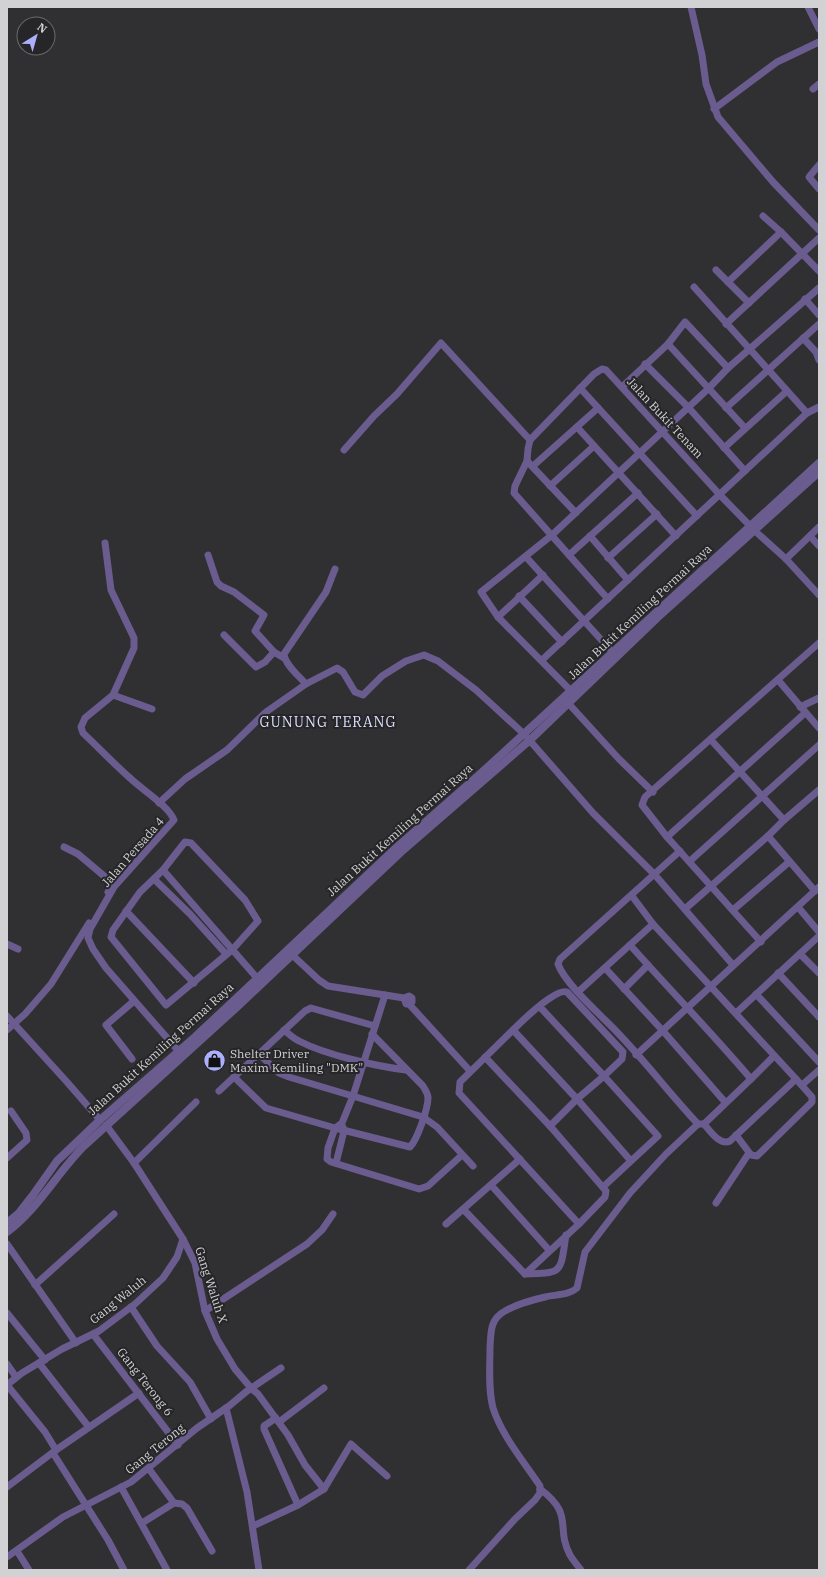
<svg xmlns="http://www.w3.org/2000/svg" width="826" height="1577" viewBox="0 0 826 1577" font-family="'IBM Plex Serif',serif">
	<style>
		.lines { fill: none; stroke-linecap: round; stroke-linejoin: round }
		.minor { stroke: #6a5c8e; stroke-width: 7 }
		.tertiary { stroke: #6a5c8e; stroke-width: 8 }
		.labels { text-anchor: middle; stroke-width: 4; stroke-linejoin: round; paint-order: stroke }
		.street-label { font-size: 12px; fill: #d2d1d3; stroke: #262628 }
		.poi-label { font-size: 12px; fill: #d2d1d3; stroke: #262628; text-anchor: start }
		.quarter-label { font-size: 14px; letter-spacing: 1px; fill: #dddffd; stroke: #262628 }
	</style>
	<rect width="100%" height="100%" fill="#302f32"/>
	<g class="lines">
		<g class="minor">
			<path d="M691 7 702 55 706 84 718 117 773 182 819 230"/>
			<path d="M808 7 819 29"/>
			<path d="M813 89 819 84"/>
			<path d="M714 109 777 62 819 42"/>
			<path d="M819 165 809 177 819 189"/>
			<path d="M763 216 781 232 819 271"/>
			<path d="M716 270 749 303"/>
			<path d="M728 282 781 232"/>
			<path d="M694 287 807 413"/>
			<path d="M805 299 819 315"/>
			<path d="M726 324 819 238"/>
			<path d="M803 338 816 352 819 360"/>
			<path d="M668 344 745 428"/>
			<path d="M645 364 688 407 745 471"/>
			<path d="M622 387 668 344 685 322 728 368"/>
			<path d="M580 388 697 516"/>
			<path d="M726 408 819 324"/>
			<path d="M577 427 676 536"/>
			<path d="M724 448 787 391"/>
			<path d="M344 450 374 416 397 394 441 343 530 440"/>
			<path d="M527 461 528 449 530 440 594 374 602 369 606 370 720 495 755 531 786 559 819 595"/>
			<path d="M533 466 598 408"/>
			<path d="M550 486 594 446"/>
			<path d="M576 513 527 461 515 486 514 493 608 599"/>
			<path d="M590 536 628 580"/>
			<path d="M810 536 819 546"/>
			<path d="M105 543 111 590 134 638V648L113 695"/>
			<path d="M208 555 217 582 221 586 234 592 264 615 255 631 274 652 284 658"/>
			<path d="M569 555 638 493"/>
			<path d="M526 557 616 656"/>
			<path d="M608 558 657 514"/>
			<path d="M786 559 819 527"/>
			<path d="M519 596 562 642"/>
			<path d="M498 617 543 575"/>
			<path d="M224 635 256 667 265 662 274 652"/>
			<path d="M542 660 807 413 819 407"/>
			<path d="M778 680 819 728"/>
			<path d="M306 684 337 668 343 672 355 692 363 695 382 676 406 661 424 655 438 661 476 690 524 734 593 813 655 875 733 965"/>
			<path d="M571 691 498 617 481 592 552 535 708 389 728 368 819 288"/>
			<path d="M569 704 619 759 653 792"/>
			<path d="M800 707 819 698"/>
			<path d="M152 709 113 695 85 718 81 727 83 733C99 748 114 764 130 778 141 789 169 806 174 820L114 887 90 929 88 938 93 949 106 968 182 1055"/>
			<path d="M159 803 185 779 227 750 266 712 306 684C299 676 285 665 284 654L326 592 335 569"/>
			<path d="M784 820 819 790"/>
			<path d="M768 836 815 891"/>
			<path d="M667 837 805 713"/>
			<path d="M185 842 191 843 245 900 258 921 232 950 166 1005 111 937 113 930 140 892 163 870Z"/>
			<path d="M64 847 78 854 110 881 112 886 108 892"/>
			<path d="M690 861 819 745"/>
			<path d="M163 870 257 978"/>
			<path d="M154 879 190 914 226 954"/>
			<path d="M632 896 653 924 796 1079 730 1141C720 1146 710 1131 704 1124"/>
			<path d="M798 907 819 932"/>
			<path d="M685 909 768 836 784 820 711 740"/>
			<path d="M733 910 789 862"/>
			<path d="M126 911 194 983"/>
			<path d="M761 942 667 837 642 805 645 797 819 643"/>
			<path d="M7 944 18 949"/>
			<path d="M630 945C670 990 712 1033 751 1079L704 1124H698C670 1094 645 1061 616 1031 601 1015 565 984 558 964L560 959 680 851"/>
			<path d="M288 951 319 980 328 986 404 998 409 996 412 998V1002L409 1004H406L404 998"/>
			<path d="M800 954 819 973"/>
			<path d="M605 968 663 1031 725 1102"/>
			<path d="M778 973 819 1017"/>
			<path d="M624 989 648 965"/>
			<path d="M578 992 653 924"/>
			<path d="M756 994 819 1062"/>
			<path d="M385 995 353 1096 342 1123 335 1128 328 1148 327 1159 331 1162 419 1189 428 1186 462 1155"/>
			<path d="M409 1004 470 1071"/>
			<path d="M736 1013 819 936"/>
			<path d="M7 1016 67 1082 100 1120"/>
			<path d="M7 1030 25 1014 51 984 89 923"/>
			<path d="M284 1030C289 1034 294 1039 299 1041 326 1055 375 1066 406 1070"/>
			<path d="M513 1030 577 1099 550 1126"/>
			<path d="M259 1054 279 1073 289 1077 423 1117 437 1127 473 1166"/>
			<path d="M636 1055 819 887"/>
			<path d="M485 1057 550 1126 606 1191 605 1197 579 1224 459 1093 460 1082 513 1030C522 1021 556 988 567 992L623 1052 622 1059 604 1076 540 1007"/>
			<path d="M132 1059 106 1025 134 1001"/>
			<path d="M234 1077 266 1108 335 1128 410 1147C417 1140 428 1109 428 1098 428 1093 425 1090 423 1086L372 1034"/>
			<path d="M751 1079 774 1056"/>
			<path d="M802 1085 819 1070"/>
			<path d="M219 1091 305 1011 311 1008 375 1026"/>
			<path d="M106 1125 134 1163 183 1239 195 1263 205 1311 217 1339 235 1369 251 1388 258 1394 288 1435 305 1465 324 1489"/>
			<path d="M736 1135 751 1155 757 1156 812 1102V1097L796 1079"/>
			<path d="M7 1158 27 1140 26 1133 11 1111"/>
			<path d="M134 1163 196 1102"/>
			<path d="M336 1163 344 1131 343 1127"/>
			<path d="M491 1185 549 1250"/>
			<path d="M603 1187 658 1136 604 1076 577 1099 631 1161"/>
			<path d="M716 1203 749 1153"/>
			<path d="M464 1210 525 1274C564 1273 560 1273 566 1235"/>
			<path d="M446 1224 520 1159"/>
			<path d="M7 1244 76 1343"/>
			<path d="M525 1274 579 1224"/>
			<path d="M35 1285 114 1214"/>
			<path d="M131 1307 157 1346 190 1382 211 1419"/>
			<path d="M205 1311 307 1244 322 1230 333 1214"/>
			<path d="M7 1313 45 1360"/>
			<path d="M93 1334 178 1445"/>
			<path d="M39 1363 88 1426"/>
			<path d="M7 1364 16 1377"/>
			<path d="M7 1385 22 1373 62 1349 99 1331 135 1304 163 1278 177 1257 183 1239"/>
			<path d="M226 1408 247 1492 259 1570"/>
			<path d="M279 1422 324 1388"/>
			<path d="M56 1450 139 1393"/>
			<path d="M53 1453 108 1540 124 1570"/>
			<path d="M149 1469 174 1503"/>
			<path d="M7 1487 56 1450 45 1432 7 1385"/>
			<path d="M121 1487 167 1570"/>
			<path d="M540 1489C575 1515 555 1527 570 1555 573 1560 577 1565 581 1570"/>
			<path d="M298 1505 324 1489 351 1444 387 1476"/>
			<path d="M142 1523 174 1503 182 1504 187 1508 212 1551"/>
			<path d="M253 1526 298 1505 264 1429V1426L276 1418"/>
			<path d="M17 1551 29 1570"/>
			<path d="M7 1557 63 1517 131 1482 197 1428 229 1406 247 1391 281 1368"/>
			<path d="M469 1570 515 1519 535 1500 540 1493V1486C524 1462 502 1436 493 1408 488 1389 490 1367 490 1347 491 1332 490 1319 505 1311 517 1304 532 1300 545 1297 556 1294 568 1296 577 1288L585 1252 630 1193 666 1154 698 1124"/>
		</g>
		<g class="tertiary">
			<path d="M7 1223 19 1213 33 1195 57 1161 100 1120 195 1037 397 847 479 775 819 463"/>
			<path d="M7 1232C38 1209 57 1173 84 1146L237 1007 401 852 530 740 658 617 819 472"/>
		</g>
	</g>
	<defs>
		<symbol id="shop-disc" viewBox="-11 -11 22 22"><circle r="9.5" fill="#acaffb" stroke="#262628"/><path d="M-5-2.5h2.3a2.7 3.5 0 0 1 5.4 0H5L5.5 6h-11ZM-1.5-2.5h3a1.5 2.3 0 0 0-3 0Z" fill="#111"/></symbol>
	</defs>
	<g fill-rule="evenodd">
		<use href="#shop-disc" x="202" y="1048" width="25" height="25"/>
	</g>
	<g class="labels">
		<g class="street-label">
			<text transform="translate(665 418) rotate(47)" y="4">Jalan Bukit Tenam</text>
			<text transform="translate(640 612) rotate(-43)" y="4">Jalan Bukit Kemiling Permai Raya</text>
			<text transform="translate(400 830) rotate(-42)" y="4">Jalan Bukit Kemiling Permai Raya</text>
			<text transform="translate(133 852) rotate(-49)" y="4">Jalan Persada 4</text>
			<text transform="translate(161 1049) rotate(-42)" y="4">Jalan Bukit Kemiling Permai Raya</text>
			<text transform="translate(211 1285) rotate(72)" y="4">Gang Waluh X</text>
			<text transform="translate(118 1300) rotate(-39)" y="4">Gang Waluh</text>
			<text transform="translate(145 1382) rotate(52)" y="4">Gang Terong 6</text>
			<text transform="translate(155 1449) rotate(-39)" y="4">Gang Terong</text>
		</g>
		<g class="poi-label">
			<text x="230" y="1058">Shelter Driver<tspan x="230" dy="14">Maxim Kemiling "DMK"</tspan></text>
		</g>
		<g class="quarter-label">
			<text x="328" y="727">GUNUNG TERANG</text>
		</g>
	</g>
	<rect width="826" height="1577" fill="none" stroke="#d2d1d3" stroke-width="16"/>
	<g transform="translate(36 36) rotate(37)"><circle r="19" fill="#262628" stroke="#6b6a6c"/>
	<path d="M0-3L7 15L0 10L-7 15Z" fill="#acaffb"/>
	<text y="-6" font-size="11" font-weight="bold" text-anchor="middle" fill="#d2d1d3">N</text>
	</g>
</svg>
